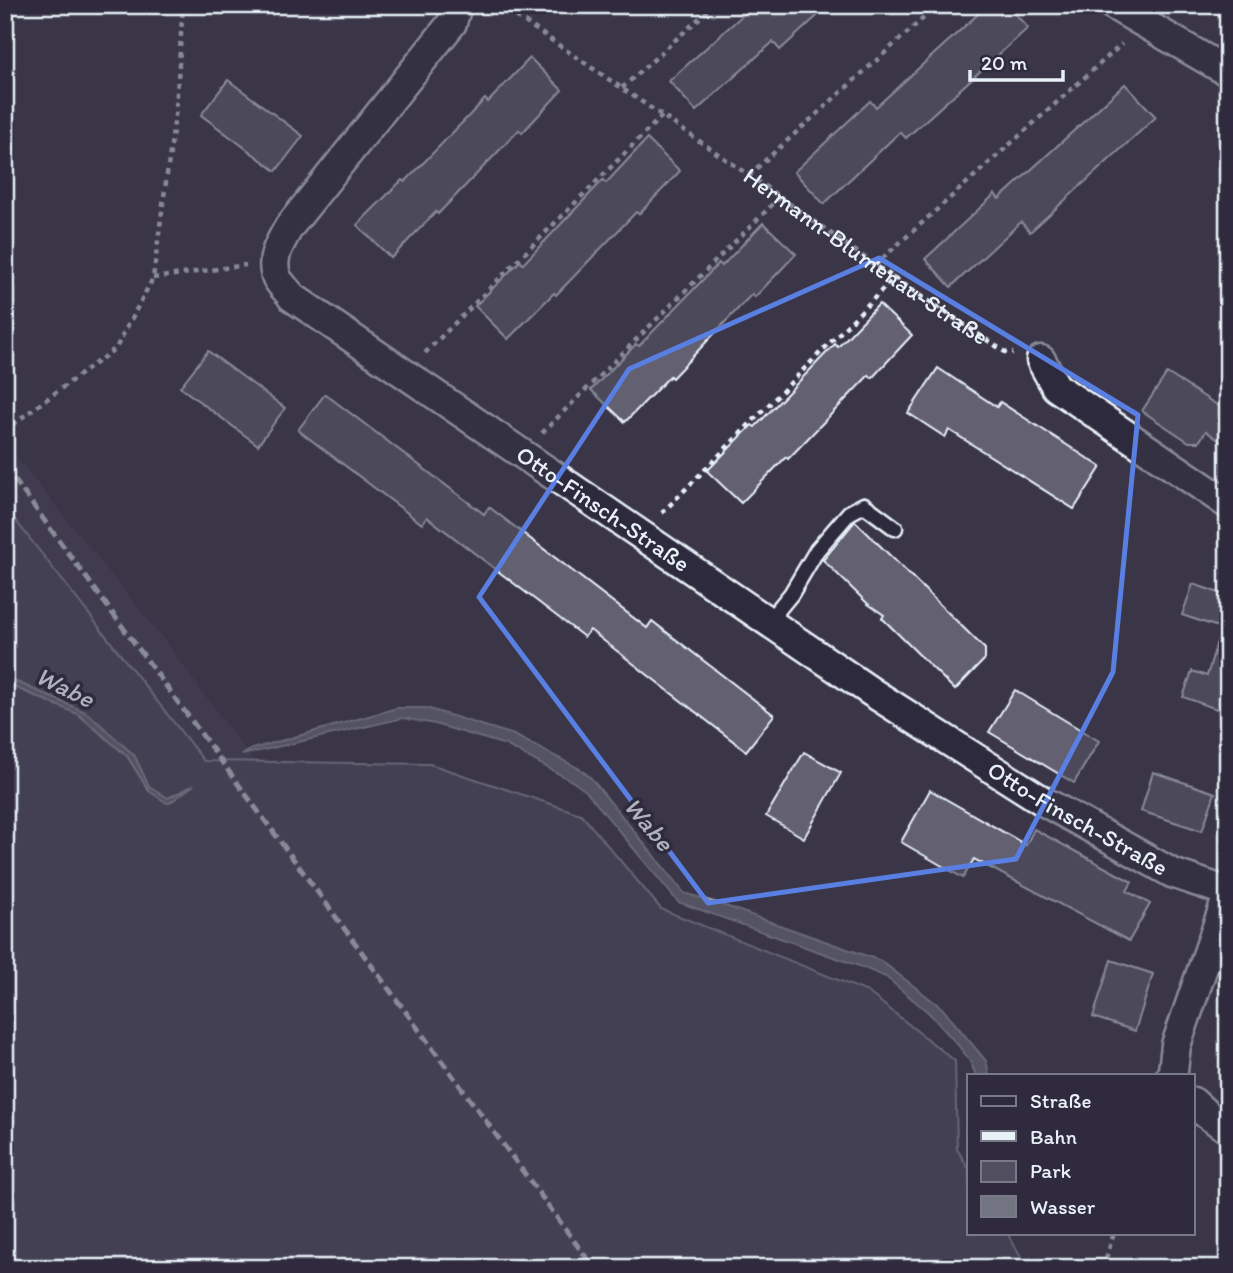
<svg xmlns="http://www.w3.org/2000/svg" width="1233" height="1273" viewBox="0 0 1233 1273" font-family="Itim,sans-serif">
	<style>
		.built { fill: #464354 }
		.green { fill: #504e5f; stroke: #9ca0ac; stroke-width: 2 }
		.water { fill: #737482; stroke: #a2a6b1; stroke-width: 2 }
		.building { fill: #636171; stroke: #e8f1f8; stroke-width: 2 }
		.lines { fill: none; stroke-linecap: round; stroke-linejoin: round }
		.lane-casing { stroke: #e8f1f8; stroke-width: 19 }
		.street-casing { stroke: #e8f1f8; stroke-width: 33 }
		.path { stroke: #e8f1f8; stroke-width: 4.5; stroke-dasharray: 5 5; stroke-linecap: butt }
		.lane { stroke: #2f2a3d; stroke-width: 14 }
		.street { stroke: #2f2a3d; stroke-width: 28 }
		.rail { stroke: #e8f1f8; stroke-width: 5; stroke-dasharray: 10 5; stroke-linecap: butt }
		.marked { fill: none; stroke: #5a7fe2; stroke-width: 5; stroke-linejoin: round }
		.labels { text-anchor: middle; stroke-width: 7; stroke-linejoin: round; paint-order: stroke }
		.street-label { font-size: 24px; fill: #e8f1f8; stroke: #2f2a3d }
		.water-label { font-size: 26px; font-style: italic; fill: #aeb2bd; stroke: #2f2a3d }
	</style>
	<rect width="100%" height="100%" fill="#3a3648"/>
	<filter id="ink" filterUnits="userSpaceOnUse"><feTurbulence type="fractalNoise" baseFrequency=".0143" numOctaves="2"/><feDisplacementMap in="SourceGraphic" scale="14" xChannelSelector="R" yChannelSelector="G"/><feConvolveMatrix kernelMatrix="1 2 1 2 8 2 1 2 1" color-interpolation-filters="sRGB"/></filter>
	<g filter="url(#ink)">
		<path class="built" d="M5 443 165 641 626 1268H564L5 517Z"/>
		<path class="green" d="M5 507 204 761 430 764 581 814 661 909 868 992 955 1061 957 1149 969 1169V1233H1007L1028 1268H5V683L78 714 127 756 149 791 169 803 188 789 168 799 149 787 134 755 85 712 5 677Z"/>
		<g class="water">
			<path d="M5 677 85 712 92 717 134 755 149 786 168 798 194 785 169 803H167L149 791 127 756 78 714 5 683Z"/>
			<path d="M397 708H426L514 735 580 769 590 777 684 893 717 903 881 961 942 1008 986 1061 989 1075H976L970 1061 958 1045 929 1013 886 977 862 967 678 902 586 791 572 781 506 745 435 724 403 718 242 755 252 749Z"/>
		</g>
		<g class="building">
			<path d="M754 5H829L780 50 773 42 696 111 669 81Z"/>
			<path d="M988 5H1007L1028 28 906 138 900 132 824 204 794 172 870 101 876 107Z"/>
			<path d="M530 58 562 90 522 133 519 130 438 214 436 212 391 258 357 225 402 180 405 182 485 99 488 102Z"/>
			<path d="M228 80 303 136 276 171 201 115Z"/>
			<path d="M1125 84 1156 117 1030 232 1021 222 951 287 925 259 995 194 999 199Z"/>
			<path d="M647 139 680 171 639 214 636 212 556 295 554 293 508 339 475 306 520 261 523 264 603 180 606 183Z"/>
			<path d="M763 223 796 254 755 297 752 294 672 378 670 376 625 422 591 390 636 344 639 346 719 263 722 266Z"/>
			<path d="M879 304 912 335 872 378 869 375 788 459 786 457 741 503 707 471 752 425 755 427 835 344 838 347Z"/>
			<path d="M208 351 285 408 258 445 180 387Z"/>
			<path d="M938 368 997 407 1000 402 1101 467 1074 509 949 430 945 437 908 413Z"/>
			<path d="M1167 373 1228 412V447L1206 431 1199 442H1189L1142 411Z"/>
			<path d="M325 394 484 514 489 507 647 628 652 621 774 715 746 751 590 630 584 637 427 517 422 524 298 430Z"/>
			<path d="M855 521 985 649V659L955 690 882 618 884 615 868 604 823 560Z"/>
			<path d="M1193 584 1228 596V713L1183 697 1192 671 1207 676 1221 628 1182 615Z"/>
			<path d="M1015 690 1099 741 1074 783 989 732Z"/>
			<path d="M804 752 841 773 804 838 766 816Z"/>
			<path d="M1153 772 1215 793 1202 831 1141 811Z"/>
			<path d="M930 790 1026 845 1034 829 1132 882 1127 891 1150 904 1129 941 974 859 963 878 901 842Z"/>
			<path d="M1111 960 1153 974 1135 1031 1093 1017Z"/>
		</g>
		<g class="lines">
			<defs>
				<path id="lane" d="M768 622 791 594 817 550 849 513 864 505 895 528"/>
				<g id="street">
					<path id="s2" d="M457 5 452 23 289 227C280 243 269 259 277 278 280 284 288 291 292 297L873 693 1043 801 1172 873 1228 892"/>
					<path d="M1113 5 1228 72"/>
					<path d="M1041 360 1056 387 1228 504"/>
					<path d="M1171 1075 1173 1071 1176 1045 1228 895"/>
					<path d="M1193 1102 1205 1113 1228 1129"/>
				</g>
			</defs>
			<use href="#lane" class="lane-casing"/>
			<use href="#street" class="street-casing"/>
			<g class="path">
				<path id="s1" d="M500 5 749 175 875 265 1005 352 1013 353"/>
				<path d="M622 88 714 5"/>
				<path d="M749 175 938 5"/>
				<path d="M875 265 1122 44"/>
				<path d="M153 278 246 265"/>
				<path d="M425 353 662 116"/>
				<path d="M5 430 116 348 153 278 176 108 183 5"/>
				<path d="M542 433 780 197"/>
				<path d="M662 513 895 277"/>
				<path d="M1103 1268 1114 1233"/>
			</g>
			<use href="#lane" class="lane"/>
			<use href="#street" class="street"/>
			<path class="rail" d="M5 467 594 1268"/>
		</g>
	</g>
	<path d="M0 0H1233V1273H0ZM879 258 1138 415 1113 672 1016 859 708 903 479 597 629 369Z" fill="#3a3648" fill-opacity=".55" fill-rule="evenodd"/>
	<path class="marked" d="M879 258 1138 415 1113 672 1016 859 708 903 479 597 629 369Z"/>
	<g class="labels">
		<g class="street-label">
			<text dy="8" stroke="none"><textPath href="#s1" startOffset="444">Hermann-Blumenau-Straße</textPath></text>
			<text dy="8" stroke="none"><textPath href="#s2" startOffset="735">Otto-Finsch-Straße</textPath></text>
			<text dy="8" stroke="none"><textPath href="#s2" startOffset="1302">Otto-Finsch-Straße</textPath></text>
		</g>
		<g class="water-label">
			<text transform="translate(65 687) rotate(26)" y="9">Wabe</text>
			<text transform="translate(649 824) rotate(50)" y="9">Wabe</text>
		</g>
	</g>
	<rect width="1233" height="1273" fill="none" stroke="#2f2a3d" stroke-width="28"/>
	<rect x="14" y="14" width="1205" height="1245" fill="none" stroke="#e8f1f8" stroke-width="2.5" filter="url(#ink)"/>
	<rect x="967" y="1074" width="228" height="161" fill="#2f2a3d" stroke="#797a88" stroke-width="2"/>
	<rect x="981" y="1096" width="35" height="10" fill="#2f2a3d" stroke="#797a88" stroke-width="2"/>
	<text x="1030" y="1108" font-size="21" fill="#e8f1f8">Straße</text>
	<rect x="981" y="1131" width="35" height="10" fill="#e8f1f8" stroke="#797a88" stroke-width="2"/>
	<text x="1030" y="1144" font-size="21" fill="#e8f1f8">Bahn</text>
	<rect x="981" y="1161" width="35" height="21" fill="#504e5f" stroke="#797a88" stroke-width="2"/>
	<text x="1030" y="1178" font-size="21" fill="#e8f1f8">Park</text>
	<rect x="981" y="1196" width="35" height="21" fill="#737482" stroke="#797a88" stroke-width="2"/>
	<text x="1030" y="1214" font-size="21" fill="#e8f1f8">Wasser</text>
	<path d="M970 70v10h93v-10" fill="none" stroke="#e8f1f8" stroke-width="3.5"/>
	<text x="981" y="70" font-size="21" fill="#e8f1f8" stroke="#2f2a3d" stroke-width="5" paint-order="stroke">20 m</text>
</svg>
